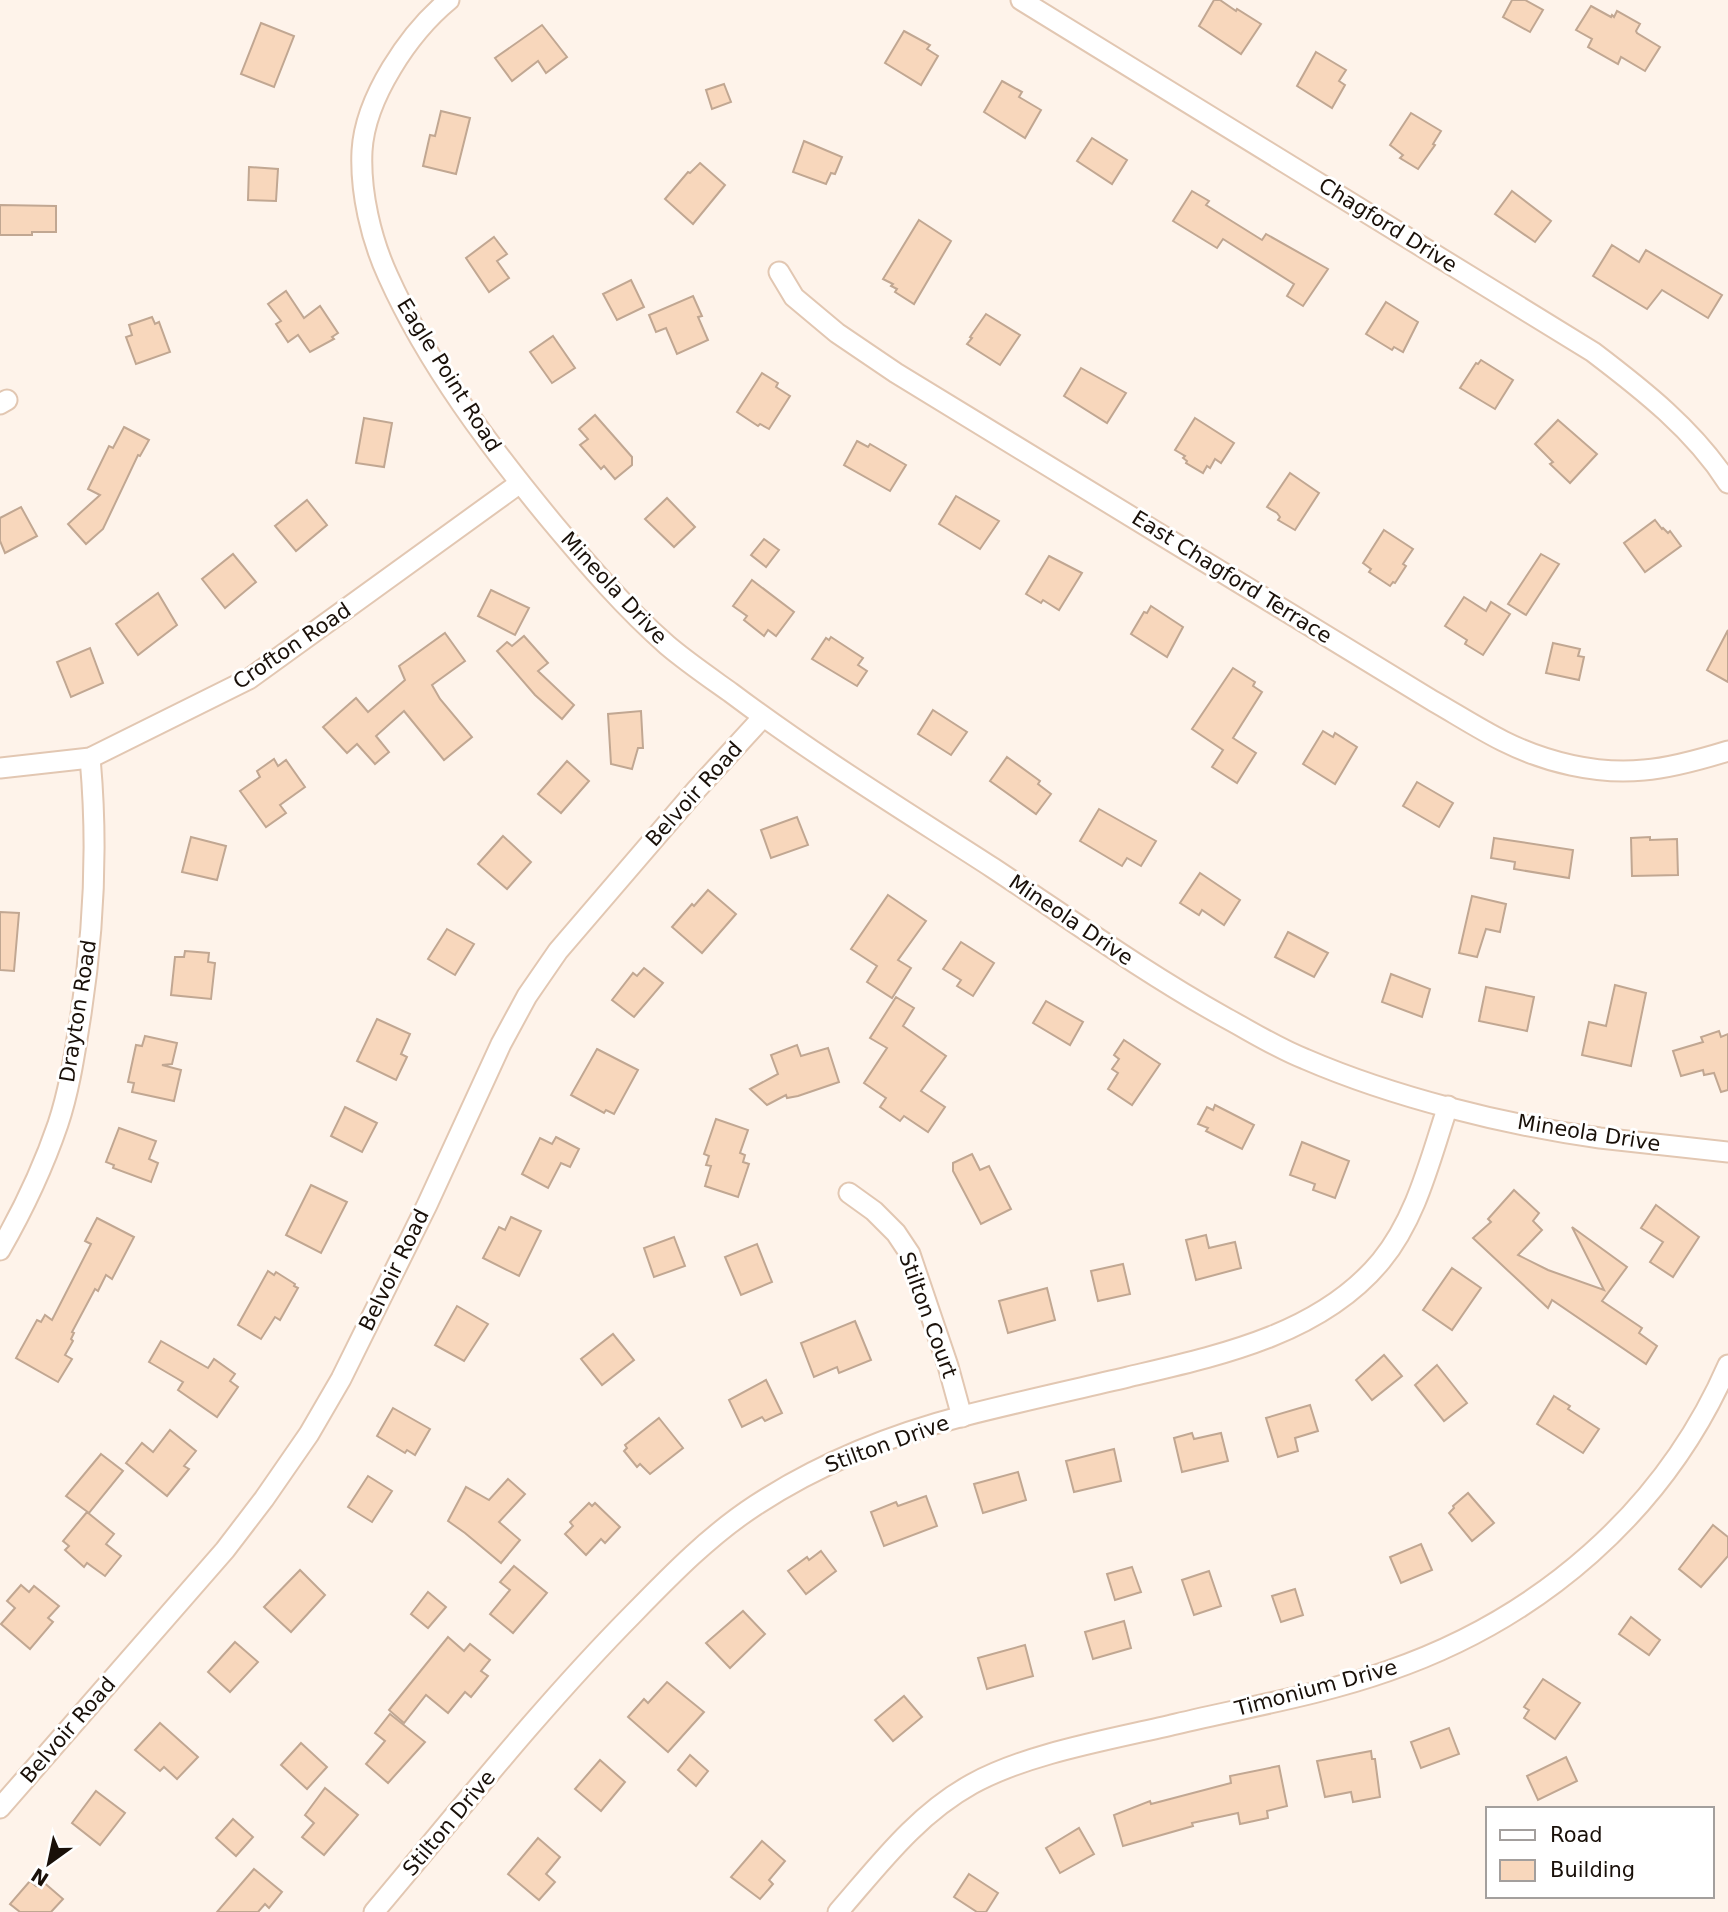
<svg xmlns="http://www.w3.org/2000/svg" width="1728" height="1912" viewBox="0 0 1728 1912" font-family="'DejaVu Sans',sans-serif">
	<style>
		.building { fill: #f8d7bc; stroke: #c1a792; stroke-width: 2 }
		.lines { fill: none; stroke-linecap: round; stroke-linejoin: round }
		.minor-casing { stroke: #e2c7b2; stroke-width: 23 }
		.minor { stroke: #fff; stroke-width: 19 }
		.labels { text-anchor: middle; stroke-width: 6; stroke-linejoin: round; paint-order: stroke }
		.street-label { font-size: 21px; fill: #191009; stroke: #fff }
	</style>
	<rect width="100%" height="100%" fill="#fef3ea"/>
	<g class="building">
		<path d="M1214 0H1220L1236 11 1237 9 1261 24 1241 54 1199 26Z"/>
		<path d="M1512 0H1525L1543 10 1530 32 1503 17Z"/>
		<path d="M1591 6 1611 17 1612 15 1614 17 1617 11 1640 24 1636 31 1637 33 1660 47 1645 71 1621 57 1618 64 1588 47 1592 39 1576 30Z"/>
		<path d="M261 23 294 36 274 87 241 74Z"/>
		<path d="M542 25 567 57 546 73 538 61 512 81 495 58Z"/>
		<path d="M904 31 930 45 927 49 938 56 921 85 885 63Z"/>
		<path d="M1316 52 1346 70 1339 81 1345 85 1332 108 1297 86Z"/>
		<path d="M1002 81 1022 92 1019 97 1041 110 1025 138 984 112Z"/>
		<path d="M724 84 731 102 712 109 706 90Z"/>
		<path d="M441 111 470 118 456 174 423 166 430 135 435 136Z"/>
		<path d="M1411 113 1441 131 1433 144 1435 145 1418 169 1400 158 1403 155 1390 145Z"/>
		<path d="M1092 138 1127 160 1112 184 1077 161Z"/>
		<path d="M804 141 842 157 835 174 831 173 826 184 793 172Z"/>
		<path d="M700 163 725 185 693 224 665 199 688 172 690 173Z"/>
		<path d="M249 167 278 169 276 201 248 200Z"/>
		<path d="M1192 191 1209 201 1206 205 1262 240 1266 234 1328 269 1303 306 1287 296 1294 284 1223 239 1217 248 1173 221Z"/>
		<path d="M1512 191 1551 221 1535 242 1495 214Z"/>
		<path d="M0 205 56 206V232H32V235H0Z"/>
		<path d="M919 220 951 241 914 304 895 292 897 289 891 286 893 284 883 279Z"/>
		<path d="M494 237 507 254 497 261 509 278 489 292 466 258Z"/>
		<path d="M1612 245 1639 262 1646 250 1722 295 1708 318 1662 290 1647 309 1593 276Z"/>
		<path d="M631 280 644 307 617 320 603 294Z"/>
		<path d="M286 291 304 318 320 306 338 333 332 337 334 339 310 352 298 335 288 342 276 324 281 321 268 304Z"/>
		<path d="M693 296 702 316 698 317 708 340 677 354 666 328 656 332 649 315Z"/>
		<path d="M1386 302 1418 322 1403 352 1394 347 1392 350 1366 334Z"/>
		<path d="M986 314 1020 335 1000 365 967 344 972 338 970 337Z"/>
		<path d="M152 317 155 324 159 322 170 352 136 364 126 337 132 335 129 325Z"/>
		<path d="M553 336 575 368 552 383 530 352Z"/>
		<path d="M1481 360 1513 380 1495 409 1460 388 1476 363 1478 364Z"/>
		<path d="M1081 368 1126 393 1107 423 1064 396Z"/>
		<path d="M762 373 778 383 776 387 790 396 769 429 760 424 758 426 737 412Z"/>
		<path d="M595 415 632 457V465L615 479 604 466 601 469 580 445 588 439 579 429Z"/>
		<path d="M364 418 392 423 384 467 356 463Z"/>
		<path d="M1195 418 1234 443 1221 463 1215 459 1210 468 1207 466 1203 473 1186 463 1187 461 1183 458 1185 456 1175 450Z"/>
		<path d="M1558 420 1597 454 1570 483 1550 464 1553 462 1535 444Z"/>
		<path d="M124 427 149 440 140 456 138 455 103 529 86 544 68 524 100 495 88 489 109 446 113 448Z"/>
		<path d="M857 441 868 447 870 444 906 465 890 491 844 465Z"/>
		<path d="M1290 473 1319 493 1295 530 1278 520 1280 517 1277 513 1267 507Z"/>
		<path d="M956 496 999 521 980 549 939 524Z"/>
		<path d="M667 498 695 527 674 547 645 519Z"/>
		<path d="M307 500 327 525 296 551 275 526Z"/>
		<path d="M21 507 37 536 5 553 0 541V518Z"/>
		<path d="M1655 520 1662 529 1663 528 1668 533 1670 531 1681 546 1645 572 1624 543Z"/>
		<path d="M1384 530 1413 549 1403 564 1406 566 1395 583 1393 582 1390 586 1369 572 1371 569 1363 563Z"/>
		<path d="M764 539 779 550 766 567 751 555Z"/>
		<path d="M233 554 256 582 225 608 202 579Z"/>
		<path d="M1541 554 1559 564 1526 615 1508 604Z"/>
		<path d="M1049 556 1082 573 1059 610 1043 600 1041 603 1026 594Z"/>
		<path d="M752 580 794 612 776 636 768 630 764 636 744 620 747 616 733 606Z"/>
		<path d="M491 590 529 608 515 635 478 616Z"/>
		<path d="M158 593 177 625 138 655 116 624Z"/>
		<path d="M1464 597 1486 611 1491 602 1510 614 1483 655 1465 644 1467 640 1445 626Z"/>
		<path d="M1151 606 1183 627 1167 657 1131 634 1144 612 1147 613Z"/>
		<path d="M1728 630V682L1707 670Z"/>
		<path d="M445 633 465 661 432 685 440 699 472 737 444 760 404 711 376 736 389 752 375 764 357 744 347 753 323 727 356 698 368 712 405 680 399 666Z"/>
		<path d="M524 636 548 663 538 671 574 705 562 719 535 695 497 651 507 642 512 646Z"/>
		<path d="M831 637 863 658 858 665 867 671 857 686 812 659 826 638 829 640Z"/>
		<path d="M1553 643 1580 649 1578 656 1584 657 1579 680 1546 673Z"/>
		<path d="M90 648 103 683 71 697 57 662Z"/>
		<path d="M1233 668 1255 682 1253 686 1262 692 1233 738 1256 753 1237 783 1212 767 1223 750 1192 729Z"/>
		<path d="M933 710 967 732 951 755 918 734Z"/>
		<path d="M641 711 643 748H638L632 769 611 764 608 714Z"/>
		<path d="M1323 731 1333 737 1335 733 1357 747 1335 784 1303 764Z"/>
		<path d="M1007 757 1040 781 1038 784 1051 794 1036 814 990 781Z"/>
		<path d="M274 759 278 766 286 760 305 787 280 805 286 813 266 827 240 791 260 777 257 771Z"/>
		<path d="M567 761 589 781 561 813 538 794Z"/>
		<path d="M1417 782 1453 803 1439 827 1403 806Z"/>
		<path d="M1099 809 1156 841 1141 866 1127 858 1122 866 1080 841Z"/>
		<path d="M797 817 808 845 771 858 761 830Z"/>
		<path d="M503 836 531 862 507 889 478 864Z"/>
		<path d="M191 837 226 846 217 880 182 872Z"/>
		<path d="M1650 837V840L1677 839 1678 875 1632 876 1631 838Z"/>
		<path d="M1494 838 1573 850 1569 878 1514 869 1515 862 1491 858Z"/>
		<path d="M1200 873 1240 900 1224 925 1202 910 1199 915 1180 903Z"/>
		<path d="M708 890 736 914 702 953 672 927 692 904 694 906Z"/>
		<path d="M888 895 926 921 898 960 911 968 892 998 867 982 877 966 851 949Z"/>
		<path d="M1472 896 1506 904 1500 932 1486 929 1477 957 1459 953Z"/>
		<path d="M0 912 19 913 14 971 0 970Z"/>
		<path d="M447 929 474 944 455 975 428 959Z"/>
		<path d="M1288 932 1328 953 1314 977 1275 957Z"/>
		<path d="M961 942 994 963 973 996 957 986 961 980 943 969Z"/>
		<path d="M185 951 209 953 208 962 215 963 211 999 171 995 175 957H184Z"/>
		<path d="M644 968 663 983 634 1017 612 1000 633 973 637 976Z"/>
		<path d="M1391 974 1430 989 1422 1017 1382 1002Z"/>
		<path d="M1615 985 1646 993 1631 1066 1582 1055 1589 1022 1606 1026Z"/>
		<path d="M1486 987 1534 997 1527 1031 1479 1021Z"/>
		<path d="M896 997 914 1008 903 1026 946 1056 921 1091 945 1107 928 1132 904 1116 900 1121 880 1107 886 1098 864 1083 887 1048 870 1038Z"/>
		<path d="M1046 1001 1083 1022 1070 1045 1033 1023Z"/>
		<path d="M377 1019 410 1034 401 1054 407 1057 396 1080 357 1061Z"/>
		<path d="M1719 1031 1721 1037 1728 1034V1090L1721 1092 1714 1073 1704 1075 1703 1070 1681 1076 1673 1051 1703 1042 1701 1037Z"/>
		<path d="M145 1036 177 1043 172 1064 162 1065 181 1070 174 1101 132 1092 134 1083 128 1082 136 1045 142 1046Z"/>
		<path d="M1124 1040 1160 1064 1132 1105 1108 1089 1118 1073 1112 1069 1119 1059 1114 1055Z"/>
		<path d="M797 1045 801 1056 828 1048 839 1082 798 1096 787 1098 786 1095 767 1105 750 1089 778 1074 771 1055Z"/>
		<path d="M597 1049 638 1070 614 1114 606 1110 604 1113 571 1095Z"/>
		<path d="M1215 1105 1254 1125 1242 1149 1206 1131 1208 1128 1198 1124 1207 1107 1213 1110Z"/>
		<path d="M345 1107 377 1123 362 1152 331 1136Z"/>
		<path d="M716 1119 748 1130 740 1153 745 1155 743 1162 749 1164 738 1197 705 1186 711 1166 706 1165 709 1156 704 1154Z"/>
		<path d="M119 1128 156 1141 149 1159 158 1163 151 1182 113 1168 114 1165 106 1162Z"/>
		<path d="M556 1137 579 1149 570 1167 561 1163 548 1188 522 1174 540 1138 552 1144Z"/>
		<path d="M1302 1142 1349 1161 1335 1198 1313 1190 1315 1184 1290 1175Z"/>
		<path d="M972 1154 980 1170 989 1166 1011 1209 981 1224 953 1171V1163Z"/>
		<path d="M311 1185 347 1202 321 1253 286 1235Z"/>
		<path d="M1514 1190 1539 1213 1533 1221 1542 1230 1518 1255 1548 1270 1604 1290 1572 1227 1627 1267 1602 1301 1642 1328 1639 1333 1657 1346 1646 1364 1552 1300 1548 1308 1473 1238 1491 1222 1488 1219Z"/>
		<path d="M1656 1205 1699 1237 1673 1277 1650 1262 1663 1242 1641 1228Z"/>
		<path d="M511 1217 541 1231 519 1276 483 1258 499 1227 505 1230Z"/>
		<path d="M97 1218 134 1237 112 1279 106 1275 98 1291 95 1289 72 1332 74 1333 71 1339 73 1341 65 1355 72 1359 58 1382 16 1358 37 1320 41 1322 45 1315 52 1320 91 1244 85 1241Z"/>
		<path d="M1206 1235 1209 1248 1235 1242 1241 1268 1196 1280 1186 1240Z"/>
		<path d="M674 1237 685 1266 654 1277 644 1248Z"/>
		<path d="M757 1244 772 1282 741 1295 725 1257Z"/>
		<path d="M1123 1264 1130 1294 1098 1301 1091 1271Z"/>
		<path d="M1452 1268 1481 1288 1452 1330 1423 1310Z"/>
		<path d="M268 1271 274 1275 276 1272 295 1284 294 1286 298 1288 280 1320 275 1317 261 1339 238 1325Z"/>
		<path d="M1047 1288 1055 1320 1008 1333 999 1301Z"/>
		<path d="M457 1306 488 1324 464 1361 435 1345Z"/>
		<path d="M855 1321 871 1360 839 1373 837 1367 814 1377 801 1343Z"/>
		<path d="M613 1334 634 1360 602 1385 581 1359Z"/>
		<path d="M161 1341 208 1368 214 1359 235 1374 230 1381 238 1387 217 1417 178 1390 183 1382 149 1362Z"/>
		<path d="M1384 1355 1402 1376 1372 1400 1356 1380Z"/>
		<path d="M1437 1365 1467 1403 1444 1421 1415 1385Z"/>
		<path d="M766 1380 782 1413 765 1421 762 1417 742 1427 729 1400Z"/>
		<path d="M1554 1396 1570 1406 1568 1409 1599 1429 1583 1453 1537 1424Z"/>
		<path d="M1310 1405 1318 1431 1295 1438 1298 1451 1278 1457 1266 1418Z"/>
		<path d="M393 1408 430 1429 415 1455 407 1450 405 1453 377 1436Z"/>
		<path d="M659 1418 683 1448 650 1474 640 1464 637 1467 624 1451 627 1448 625 1445Z"/>
		<path d="M170 1430 196 1451 184 1466 189 1469 167 1496 126 1463 142 1443 153 1452Z"/>
		<path d="M1192 1433 1194 1439 1221 1433 1228 1461 1182 1472 1174 1438Z"/>
		<path d="M1114 1449 1121 1481 1074 1492 1066 1461Z"/>
		<path d="M101 1454 123 1471 89 1513 66 1496Z"/>
		<path d="M1018 1472 1026 1500 983 1513 974 1484Z"/>
		<path d="M368 1476 392 1491 372 1522 348 1507Z"/>
		<path d="M508 1479 525 1494 499 1522 520 1540 501 1563 465 1533 448 1521 466 1487 489 1500Z"/>
		<path d="M1468 1493 1494 1523 1472 1541 1449 1513 1454 1508 1453 1506Z"/>
		<path d="M926 1496 937 1526 884 1546 871 1512 896 1502 898 1506Z"/>
		<path d="M589 1503 592 1506 595 1503 620 1527 605 1543 601 1539 586 1555 565 1534 573 1526 570 1522Z"/>
		<path d="M87 1512 114 1534 106 1544 121 1556 105 1576 87 1563 84 1567 65 1550 69 1546 63 1541Z"/>
		<path d="M1713 1525 1728 1537V1556L1701 1587 1679 1569Z"/>
		<path d="M1421 1544 1432 1570 1401 1583 1390 1557Z"/>
		<path d="M821 1551 836 1571 806 1594 788 1571 807 1557 809 1560Z"/>
		<path d="M514 1566 547 1593 513 1633 490 1614 510 1590 500 1582Z"/>
		<path d="M1132 1567 1141 1592 1115 1600 1107 1574Z"/>
		<path d="M300 1570 325 1595 291 1632 264 1607Z"/>
		<path d="M1209 1571 1221 1606 1194 1615 1182 1580Z"/>
		<path d="M21 1585 29 1592 34 1586 59 1606 48 1618 53 1622 30 1649 1 1624 15 1608 7 1601Z"/>
		<path d="M1295 1589 1303 1615 1281 1622 1272 1596Z"/>
		<path d="M428 1592 446 1607 428 1628 411 1614Z"/>
		<path d="M743 1611 765 1634 730 1668 706 1643Z"/>
		<path d="M1631 1617 1660 1640 1649 1655 1619 1634Z"/>
		<path d="M1124 1621 1131 1648 1093 1659 1085 1632Z"/>
		<path d="M448 1637 464 1651 470 1644 490 1660 481 1671 488 1676 471 1697 465 1692 448 1713 426 1695 404 1723 389 1710Z"/>
		<path d="M235 1642 258 1662 230 1692 208 1672Z"/>
		<path d="M1025 1645 1033 1676 987 1689 978 1658Z"/>
		<path d="M1543 1679 1580 1703 1555 1739 1524 1718 1529 1710 1524 1707Z"/>
		<path d="M667 1682 704 1712 668 1752 628 1717 644 1699 648 1703Z"/>
		<path d="M904 1696 922 1717 893 1741 875 1720Z"/>
		<path d="M390 1714 425 1742 388 1783 366 1764 385 1741 375 1733Z"/>
		<path d="M160 1723 198 1757 177 1779 164 1767 160 1771 135 1750Z"/>
		<path d="M1449 1728 1459 1754 1421 1768 1411 1742Z"/>
		<path d="M301 1743 327 1767 307 1789 281 1765Z"/>
		<path d="M1371 1751 1372 1759H1375L1380 1797 1353 1802 1351 1792 1325 1797 1317 1761Z"/>
		<path d="M690 1755 708 1771 696 1786 678 1770Z"/>
		<path d="M1566 1757 1577 1781 1538 1800 1527 1776Z"/>
		<path d="M600 1760 625 1782 601 1811 575 1789Z"/>
		<path d="M1279 1766 1287 1806 1267 1811 1268 1818 1240 1824 1238 1813 1192 1823 1193 1826 1123 1846 1114 1815 1150 1801 1151 1804 1231 1783 1230 1776Z"/>
		<path d="M325 1788 358 1815 324 1855 302 1837 314 1823 305 1815Z"/>
		<path d="M96 1791 125 1813 100 1845 72 1823Z"/>
		<path d="M233 1819 253 1837 236 1856 216 1838Z"/>
		<path d="M1079 1828 1094 1854 1060 1873 1046 1848Z"/>
		<path d="M538 1838 560 1857 546 1874 555 1882 539 1900 508 1874Z"/>
		<path d="M762 1841 785 1861 769 1880 773 1884 760 1899 731 1877Z"/>
		<path d="M254 1869 282 1892 269 1908 265 1904 258 1912H217Z"/>
		<path d="M969 1874 998 1893 986 1912H977L954 1897Z"/>
		<path d="M41 1880 63 1899 51 1912H20L10 1904 30 1881 36 1886Z"/>
	</g>
	<g class="lines">
		<defs>
			<g id="minor">
				<path d="M449 0C409 33 365 98 362 151 360 192 371 239 388 276 428 365 490 447 552 522 588 565 625 608 667 645 687 662 709 677 730 692 815 756 905 811 993 868 1070 919 1145 973 1226 1018 1252 1032 1277 1048 1305 1059 1393 1097 1505 1125 1600 1138 1643 1143 1685 1147 1728 1152"/>
				<path d="M1021 0 1593 352C1643 390 1694 430 1728 483"/>
				<path d="M779 272 794 297 837 333 896 373 1433 701C1456 714 1479 729 1503 741 1545 762 1597 775 1644 770 1671 768 1702 759 1728 751"/>
				<path d="M0 404 7 400"/>
				<path d="M0 768 90 758 249 679 520 483"/>
				<path d="M849 1193 874 1211 896 1233 910 1254 948 1366 962 1417"/>
				<path d="M0 1250C23 1210 43 1168 58 1124 70 1088 75 1051 81 1014 94 929 98 844 90 758"/>
				<path d="M0 1808 225 1550 264 1499 309 1434 341 1379 427 1205 501 1044 527 996 558 951 697 789 763 717"/>
				<path d="M374 1912C459 1811 541 1707 634 1613 672 1574 710 1535 756 1505 819 1464 890 1435 963 1416 1018 1402 1073 1390 1128 1377 1217 1356 1320 1335 1381 1261 1417 1217 1430 1159 1448 1106"/>
				<path d="M838 1912C879 1865 916 1815 972 1784 1028 1753 1113 1739 1176 1724 1247 1707 1320 1695 1388 1671 1539 1619 1664 1512 1728 1365"/>
			</g>
		</defs>
		<use href="#minor" class="minor-casing"/>
		<use href="#minor" class="minor"/>
	</g>
	<g class="labels">
		<g class="street-label">
			<text transform="translate(1388 225) rotate(32)" y="7">Chagford Drive</text>
			<text transform="translate(449 375) rotate(58)" y="7">Eagle Point Road</text>
			<text transform="translate(1232 577) rotate(32)" y="7">East Chagford Terrace</text>
			<text transform="translate(614 588) rotate(47)" y="7">Mineola Drive</text>
			<text transform="translate(292 646) rotate(-34)" y="7">Crofton Road</text>
			<text transform="translate(694 794) rotate(-48)" y="7">Belvoir Road</text>
			<text transform="translate(1071 920) rotate(34)" y="7">Mineola Drive</text>
			<text transform="translate(78 1011) rotate(-81)" y="7">Drayton Road</text>
			<text transform="translate(1589 1133) rotate(9)" y="7">Mineola Drive</text>
			<text transform="translate(394 1270) rotate(-64)" y="7">Belvoir Road</text>
			<text transform="translate(928 1315) rotate(70)" y="7">Stilton Court</text>
			<text transform="translate(887 1444) rotate(-20)" y="7">Stilton Drive</text>
			<text transform="translate(1316 1688) rotate(-15)" y="7">Timonium Drive</text>
			<text transform="translate(68 1730) rotate(-49)" y="7">Belvoir Road</text>
			<text transform="translate(449 1823) rotate(-50)" y="7">Stilton Drive</text>
		</g>
	</g>
	<rect x="1486" y="1807" width="228" height="91" fill="#ffffff" stroke="#a39f9d" stroke-width="2"/>
	<rect x="1500" y="1830" width="35" height="10" fill="#ffffff" stroke="#a39f9d" stroke-width="2"/>
	<text x="1550" y="1842" font-size="21" fill="#191009">Road</text>
	<rect x="1500" y="1860" width="35" height="21" fill="#f8d7bc" stroke="#a39f9d" stroke-width="2"/>
	<text x="1550" y="1877" font-size="21" fill="#191009">Building</text>
	<g transform="translate(49 1863) rotate(213)" stroke="#ffffff" stroke-width="5" paint-order="stroke">
	<path d="M0-5L12 26L0 18L-12 26Z" fill="#191009"/>
	<text y="-10" font-size="19" font-weight="bold" text-anchor="middle" fill="#191009">N</text>
	</g>
</svg>
